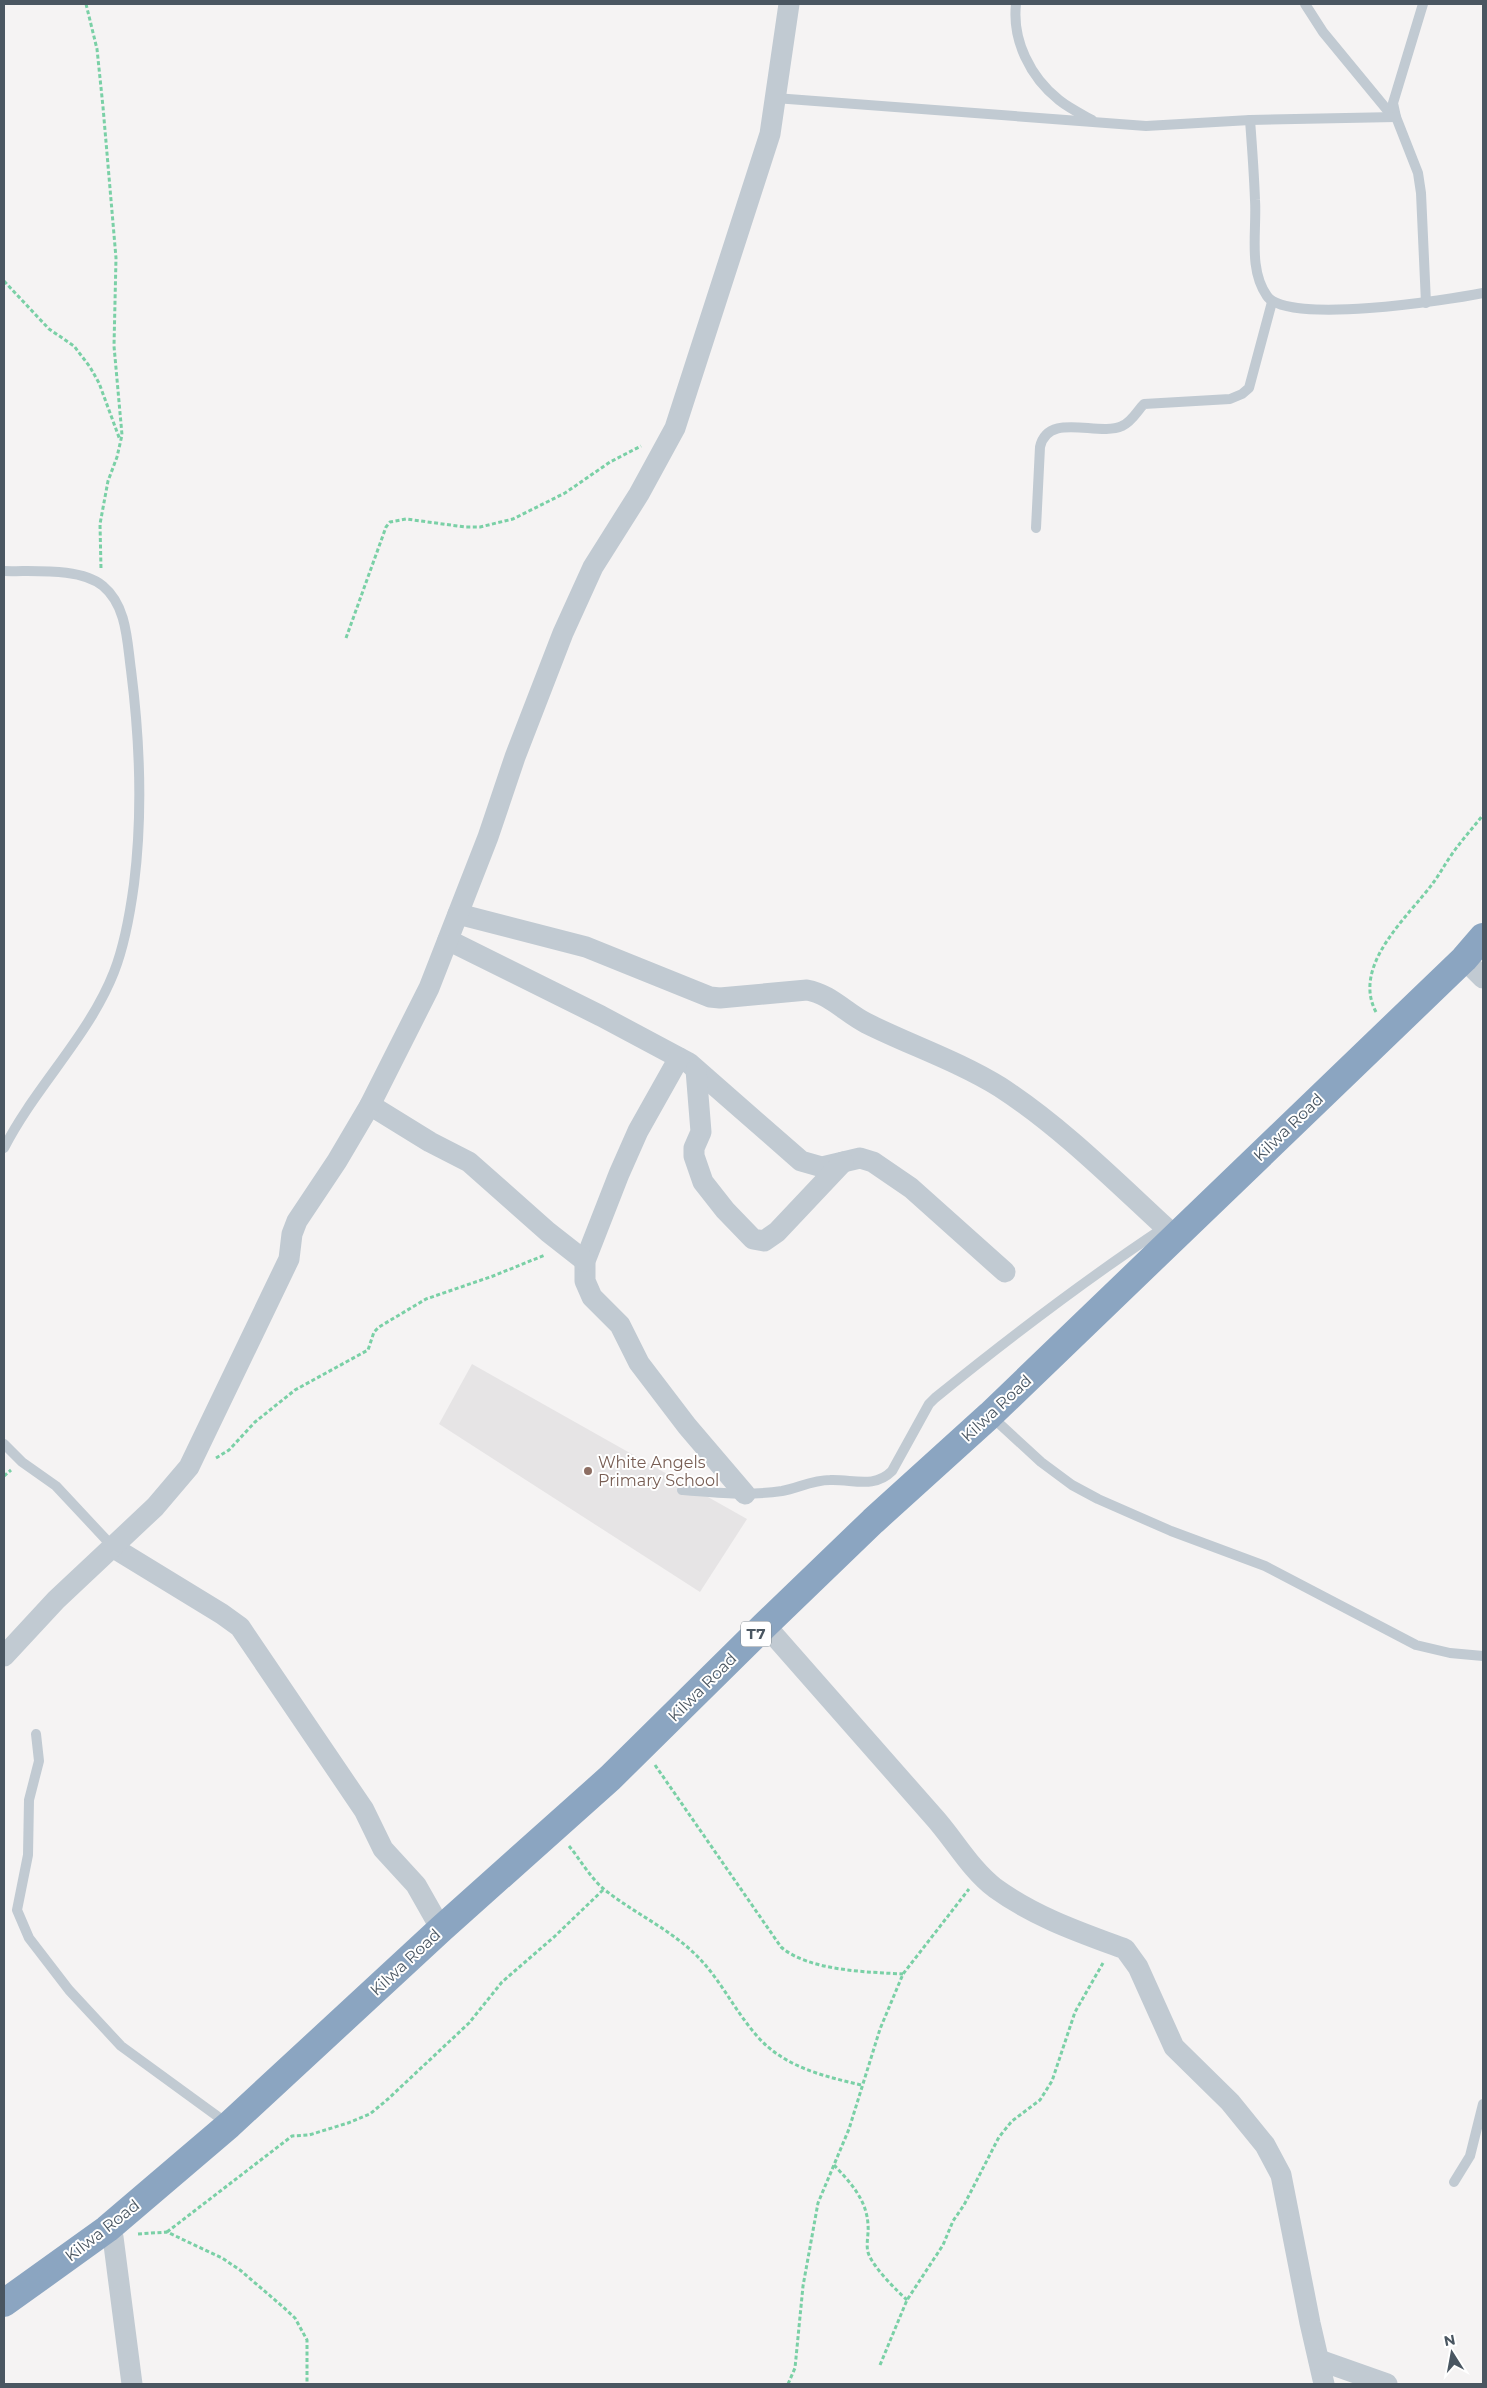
<svg xmlns="http://www.w3.org/2000/svg" width="1487" height="2388" viewBox="0 0 1487 2388" font-family="Montserrat,sans-serif">
	<style>
		.education { fill: #e6e4e5 }
		.lines { fill: none; stroke-linecap: round; stroke-linejoin: round }
		.path { stroke: #7ad0a6; stroke-width: 3; stroke-dasharray: 4 2.5; stroke-linecap: butt }
		.lane { stroke: #c1cad2; stroke-width: 10 }
		.street { stroke: #c1cad2; stroke-width: 21 }
		.highway { stroke: #8ba5c1; stroke-width: 28 }
		.education-dot { fill: #8d6e63; stroke: #fff; stroke-width: 2 }
		.labels { text-anchor: middle; stroke-width: 4; stroke-linejoin: round; paint-order: stroke }
		.shield { fill: #fff; stroke: #808990; stroke-width: 1 }
		.shield-label { font-size: 15px; font-weight: bold; fill: #4a5661 }
		.street-label { font-size: 16px; fill: #4a5661; stroke: #fff }
		.education-label { font-size: 16px; fill: #785e54; stroke: #fff; text-anchor: start }
	</style>
	<rect width="100%" height="100%" fill="#f5f3f3"/>
	<path class="education" d="M472 1364 747 1519 700 1592 439 1424Z"/>
	<g class="lines">
		<g class="path">
			<path d="M86 4 97 49 103 107 116 258 114 346 122 435 117 457 108 481 100 524 101 569"/>
			<path d="M4 281 49 329 74 346 90 367 99 383 120 440"/>
			<path d="M346 638 386 527 390 522 406 519 465 527H480L513 519 565 493 610 462 641 446"/>
			<path d="M1376 1012C1351 965 1409 916 1433 883 1439 875 1444 866 1450 857 1460 842 1472 829 1483 815"/>
			<path d="M216 1458 229 1450 255 1422 295 1390 368 1350 374 1332 379 1327 426 1299 493 1276 545 1255"/>
			<path d="M4 1476 11 1470"/>
			<path d="M655 1765 781 1947C809 1971 867 1972 903 1974"/>
			<path d="M569 1846C580 1859 591 1879 605 1890 634 1913 668 1928 695 1954 720 1978 734 2010 757 2036 784 2067 823 2076 861 2085"/>
			<path d="M834 2165C850 2182 867 2200 868 2225 869 2235 865 2246 869 2255 875 2269 896 2290 907 2300"/>
			<path d="M167 2232 292 2136 309 2135 348 2123 370 2114 388 2099 469 2023 502 1982 554 1937 604 1889"/>
			<path d="M138 2234 167 2232 222 2258 240 2270 282 2306 295 2318 307 2340V2384"/>
			<path d="M880 2365 907 2300 943 2245 953 2221 964 2205 999 2137 1012 2121 1040 2100 1052 2081 1075 2012 1103 1963"/>
			<path d="M788 2384 795 2368 803 2286 818 2203 849 2129 880 2029 903 1974 969 1889"/>
		</g>
		<g class="lane">
			<path d="M1016 4C1012 40 1030 77 1059 100 1069 108 1081 114 1092 120"/>
			<path d="M1305 4 1323 32 1393 117"/>
			<path d="M1423 4 1393 103 1396 117 1418 173 1421 193 1426 303"/>
			<path d="M775 98 1146 126 1250 120 1396 117"/>
			<path d="M1250 120C1252 146 1254 173 1255 200 1257 231 1248 269 1267 296 1287 325 1448 300 1483 293"/>
			<path d="M1036 528 1040 447C1048 411 1098 437 1122 426 1132 422 1137 411 1144 404L1230 399 1242 394 1249 388 1272 302"/>
			<path d="M4 571C32 572 80 567 103 586 127 606 127 641 131 670 140 741 143 812 134 884 130 914 125 944 114 972 89 1036 35 1087 4 1148"/>
			<path d="M991 1416 1041 1462 1072 1485 1098 1499 1171 1531 1265 1566 1416 1645 1450 1653 1483 1656"/>
			<path d="M4 1444 22 1462 56 1486 113 1547"/>
			<path d="M682 1490C716 1493 749 1496 782 1491 798 1488 813 1480 830 1480 853 1479 874 1489 892 1471L929 1404 935 1398C1009 1338 1085 1280 1165 1227"/>
			<path d="M36 1734 39 1761 29 1800 28 1855 17 1910 29 1938 69 1990 121 2046 228 2124"/>
			<path d="M1454 2182 1470 2156 1483 2104"/>
		</g>
		<g class="street">
			<path d="M458 914 586 947 710 997 720 998 807 990C830 994 846 1013 866 1023 910 1045 958 1061 1000 1087 1060 1126 1112 1178 1165 1227L1174 1238"/>
			<path d="M448 940 601 1016 689 1063 801 1161 822 1167 860 1158 873 1162 911 1188 1005 1272"/>
			<path d="M1464 959 1483 978"/>
			<path d="M679 1058 638 1131 619 1174 585 1261V1281L592 1297 620 1325 639 1363 687 1426 745 1494"/>
			<path d="M696 1070 701 1132 694 1148V1156L703 1182 725 1210 753 1239 764 1241 777 1232 843 1162"/>
			<path d="M370 1105 430 1142 469 1162 548 1232 585 1261"/>
			<path d="M114 1548 222 1614 240 1627 364 1810 383 1849 416 1885 441 1929"/>
			<path d="M765 1625C821 1688 877 1752 933 1816 954 1839 970 1869 995 1888 1035 1917 1079 1932 1125 1949L1138 1967 1174 2047 1230 2102 1265 2145 1281 2175 1310 2323 1324 2384"/>
			<path d="M4 1656 56 1600 155 1507 189 1467 289 1259 292 1234 297 1221 337 1161 370 1105 429 988 488 837 515 757 563 633 593 567 639 494 675 428 770 134 789 4"/>
			<path d="M107 2229 113 2237 132 2384"/>
			<path d="M1319 2360 1387 2384"/>
		</g>
		<path class="highway" d="M4 2303 107 2229 229 2125 441 1929 610 1778 765 1625 873 1521 990 1415 1464 959 1483 937"/>
	</g>
	<circle class="education-dot" cx="588" cy="1471" r="5"/>
	<g class="labels">
		<rect class="shield" x="741" y="1621.5" width="30" height="25" rx="4"/>
		<g class="shield-label">
			<text x="756" y="1639">T7</text>
		</g>
		<g class="street-label">
			<text transform="translate(1288 1127) rotate(-44)" y="6">Kilwa Road</text>
			<text transform="translate(996 1408) rotate(-43)" y="6">Kilwa Road</text>
			<text transform="translate(702 1687) rotate(-45)" y="6">Kilwa Road</text>
			<text transform="translate(405 1962) rotate(-43)" y="6">Kilwa Road</text>
			<text transform="translate(102 2230) rotate(-38)" y="6">Kilwa Road</text>
		</g>
		<g class="education-label">
			<text x="598" y="1468">White Angels<tspan x="598" dy="18">Primary School</tspan></text>
		</g>
	</g>
	<rect width="1487" height="2388" fill="none" stroke="#4a5661" stroke-width="10"/>
	<g transform="translate(1452 2353) rotate(349)" stroke="#ffffff" stroke-width="4" paint-order="stroke">
	<path d="M0-4L9 19L0 12L-9 19Z" fill="#4a5661"/>
	<text y="-8" font-size="14" font-weight="bold" text-anchor="middle" fill="#4a5661">N</text>
	</g>
</svg>
